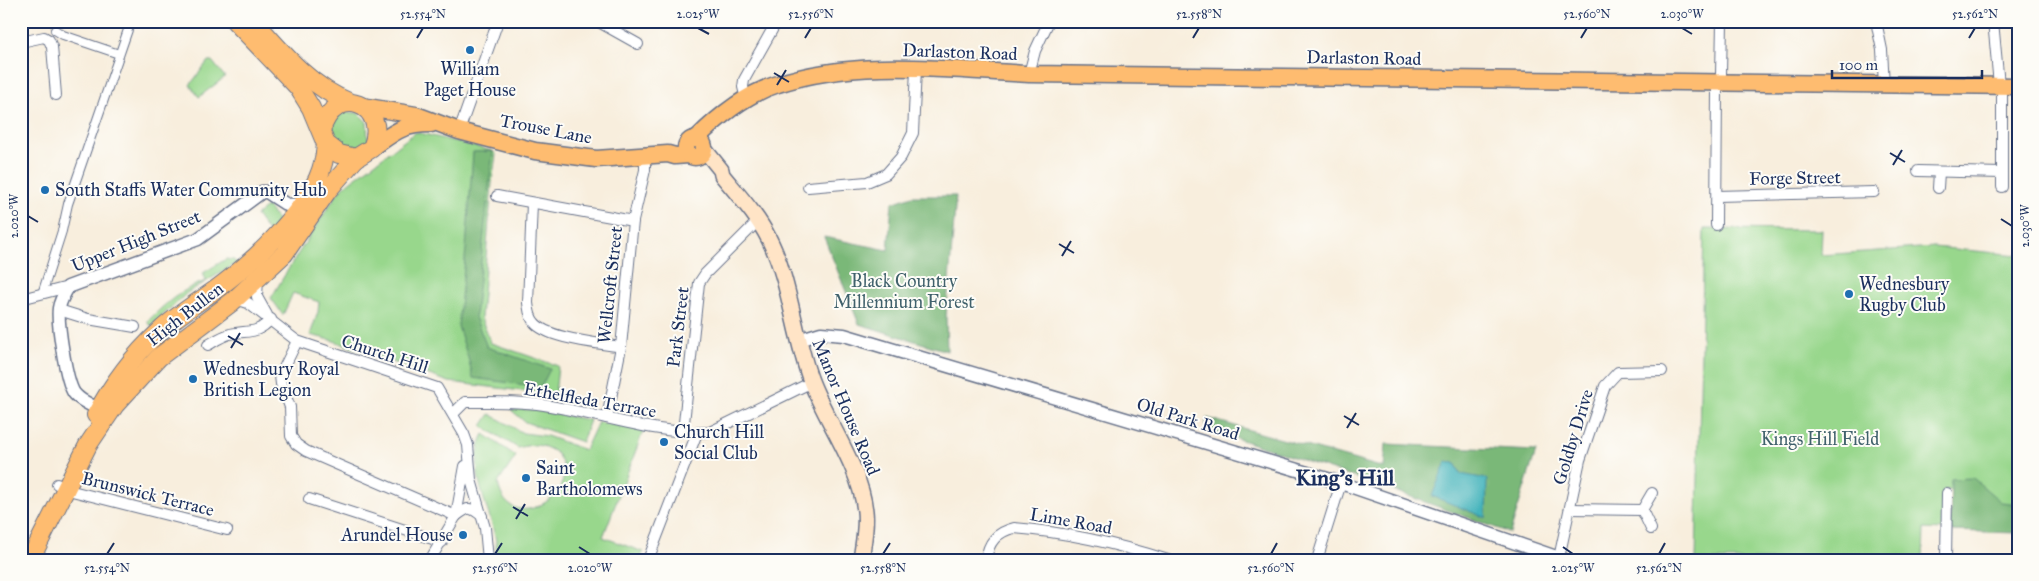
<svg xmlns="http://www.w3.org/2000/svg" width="2039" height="581" viewBox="0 0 2039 581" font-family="'IM FELL Great Primer',serif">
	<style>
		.green { fill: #98d78c; stroke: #5a8375 }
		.forest { fill: #7ab878; stroke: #4a746b }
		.water { fill: #44b4bc; stroke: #30728d }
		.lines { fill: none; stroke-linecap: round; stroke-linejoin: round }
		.pedestrian-casing { stroke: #68728a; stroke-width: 10 }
		.minor-casing { stroke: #68728a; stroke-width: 12 }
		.tertiary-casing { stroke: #68728a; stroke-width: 15 }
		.secondary-casing { stroke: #68728a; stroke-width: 18 }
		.primary-casing { stroke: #68728a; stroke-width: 19 }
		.trunk-casing { stroke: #68728a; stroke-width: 20 }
		.pedestrian { stroke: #fff; stroke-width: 8 }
		.minor { stroke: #fff; stroke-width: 10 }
		.tertiary { stroke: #fff; stroke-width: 12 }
		.secondary { stroke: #ffe4c6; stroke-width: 15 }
		.primary { stroke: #febc70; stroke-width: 16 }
		.trunk { stroke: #febc70; stroke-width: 18 }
		.ticks { fill: none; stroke: #1b2f5e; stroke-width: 2 }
		.poi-dot { fill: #1f6fb2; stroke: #fdfcf7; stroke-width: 2 }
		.labels { text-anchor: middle; stroke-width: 4; stroke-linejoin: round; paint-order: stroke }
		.street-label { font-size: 18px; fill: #1b2f5e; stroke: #fdfcf7 }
		.poi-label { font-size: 18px; fill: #1b2f5e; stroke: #fdfcf7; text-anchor: start }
		.park-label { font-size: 18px; fill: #40616c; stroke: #fdfcf7 }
		.district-label { font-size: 22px; font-weight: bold; fill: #1b2f5e; stroke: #fdfcf7 }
		.neatline { fill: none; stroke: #1b2f5e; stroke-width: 2 }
		.ticks-label { font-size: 12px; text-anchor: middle; fill: #1b2f5e }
	</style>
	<rect width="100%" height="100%" fill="#fdfcf7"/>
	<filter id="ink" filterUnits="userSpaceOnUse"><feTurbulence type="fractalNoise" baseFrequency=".02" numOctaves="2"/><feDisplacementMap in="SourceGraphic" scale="10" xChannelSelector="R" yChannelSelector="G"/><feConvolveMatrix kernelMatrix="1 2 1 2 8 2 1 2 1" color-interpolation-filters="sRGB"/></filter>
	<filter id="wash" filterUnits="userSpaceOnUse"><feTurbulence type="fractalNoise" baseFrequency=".0096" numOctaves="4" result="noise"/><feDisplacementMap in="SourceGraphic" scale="20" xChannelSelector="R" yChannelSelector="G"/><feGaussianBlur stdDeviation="1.12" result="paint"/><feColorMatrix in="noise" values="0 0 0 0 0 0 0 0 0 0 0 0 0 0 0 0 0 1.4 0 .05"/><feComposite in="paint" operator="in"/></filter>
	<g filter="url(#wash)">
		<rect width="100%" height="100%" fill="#f8eedd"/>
		<g class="green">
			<path d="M208 61H212L225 77 199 97 190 85Z"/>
			<path d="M345 112 358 113 367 122 368 141 358 151 333 144C329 126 330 121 345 112Z"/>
			<path d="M416 132 493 151 496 154 492 182 481 318 491 343 558 366 555 395 449 382 331 340 310 335 318 312 319 302 293 293 283 315 271 298 292 263 339 191 351 181Z"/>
			<path d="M268 206 278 222 269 233 256 215Z"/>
			<path d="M1704 229 1822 230 1821 255 1934 247 2018 255V528L1950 531 1951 490H1943V530L1924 529 1923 560H1696Z"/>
			<path d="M226 259 234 260 237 263 187 293 151 326 147 322C163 305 183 288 206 281L203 273Z"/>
			<path d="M510 409 534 410 590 420 582 442 525 422Z"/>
			<path d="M490 414 523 433 547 436 585 450 598 422 644 429 603 537 643 552 640 560H496C496 551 497 541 494 532 486 501 467 465 484 434L516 456 498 483C508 538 579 495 561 461 559 457 558 454 555 452 541 443 533 444 518 448L482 426Z"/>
		</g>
		<g class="forest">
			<path d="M493 151 475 317 487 347 550 369 541 387 473 378 469 361 458 326 466 249 473 152Z"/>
			<path d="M912 196H956L946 317 947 351 859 324 824 237 888 250 892 203Z"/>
			<path d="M1207 418 1384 468 1386 444 1536 451 1510 533 1381 486 1205 428Z"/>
			<path d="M1973 478 2001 502 2018 504V533L1950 531 1951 479Z"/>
		</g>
		<path class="water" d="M1446 462 1455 463 1461 474 1487 479 1486 518 1432 496Z"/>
	</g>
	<g filter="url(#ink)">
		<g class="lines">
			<defs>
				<g id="pedestrian">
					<path d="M55 30 63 35 119 54"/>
					<path d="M42 294 62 231 68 204 131 21"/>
				</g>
				<g id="minor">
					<path d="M597 21 638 44"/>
					<path d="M1876 21 1882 50 1884 84"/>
					<path d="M21 42 44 37 49 40 52 47 56 95"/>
					<path d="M1029 74 1035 51 1049 21"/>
					<path d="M746 99 743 87 744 80 777 21"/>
					<path d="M459 131 498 21"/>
					<path d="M1918 171 2002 173V93L1999 85 1993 21"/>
					<path d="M808 187 867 182 886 174 901 157 913 133 916 69"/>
					<path d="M2002 187V173"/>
					<path d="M1938 188 1939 172"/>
					<path d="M497 196 633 221"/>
					<path d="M1717 196 1874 192"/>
					<path d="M532 203 528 303C529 309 529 316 534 322 547 339 599 343 621 347"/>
					<path d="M1716 225 1717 89 1721 75 1722 21"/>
					<path d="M258 279 257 297 267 315"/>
					<path d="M21 299 68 287"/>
					<path d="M232 302 242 301 248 303 297 341 437 388 464 434 468 445 471 480 485 528 488 560"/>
					<path d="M59 310 88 319 135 327"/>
					<path d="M297 341 280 376 281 384 290 407 291 436 296 444 306 451 456 516"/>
					<path d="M208 345C215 341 222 336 230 334 248 330 257 335 271 319"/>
					<path d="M453 414 465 402C489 402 513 401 537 404 592 411 656 436 710 432L812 382"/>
					<path d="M607 418 621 347 633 221 645 170V156"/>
					<path d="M683 432 699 283 705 274 759 220"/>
					<path d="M57 484 72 491 227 530"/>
					<path d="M309 499 442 542"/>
					<path d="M1570 509 1642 510"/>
					<path d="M456 516C469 507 469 506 482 516"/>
					<path d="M1651 529 1642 510 1652 493"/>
					<path d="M1559 558 1580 460 1605 386 1618 372 1662 371"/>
					<path d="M430 560 456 516 465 466"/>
					<path d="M648 560 697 433"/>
					<path d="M986 560C988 542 997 532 1014 528 1066 532 1118 544 1168 560"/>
					<path d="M1317 560 1341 483"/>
					<path d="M1946 560 1947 493"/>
				</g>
				<g id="tertiary">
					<path d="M798 340 821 333 844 335 1341 483 1565 560"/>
					<path d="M106 409 104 411C94 407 80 401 74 393 66 381 57 323 59 308 60 301 64 294 68 287L198 239 262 192H267L287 205 302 204"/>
				</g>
				<path id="secondary" d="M704 149 721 170 722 175C739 196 757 215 769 239 790 280 794 336 811 381 827 423 860 466 865 511 867 527 863 544 861 560"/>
				<g id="primary">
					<path d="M362 106 416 115 459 131 535 151 596 159 668 154 675 156 689 155"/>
					<circle cx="695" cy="148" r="9"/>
					<path d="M696 139C718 117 748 93 778 84 856 58 948 70 1029 74L2018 86"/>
					<path d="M372 148C395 132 402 124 431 124"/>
				</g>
				<g id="trunk">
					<path d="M235 21 298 87 311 108 326 144 339 154 356 158 372 148C390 104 335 82 321 131"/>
					<path d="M254 21C282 53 311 88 351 103"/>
					<path d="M96 415C112 384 134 355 160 331 176 316 197 303 215 290 248 266 274 242 299 209 315 186 324 172 326 144"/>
					<path d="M30 560 88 445 115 405 159 357 232 302 284 254 328 190 356 158"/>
				</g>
			</defs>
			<use href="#pedestrian" class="pedestrian-casing"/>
			<use href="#minor" class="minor-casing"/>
			<use href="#tertiary" class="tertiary-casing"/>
			<use href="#secondary" class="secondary-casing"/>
			<use href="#primary" class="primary-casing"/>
			<use href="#trunk" class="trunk-casing"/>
			<use href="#pedestrian" class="pedestrian"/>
			<use href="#minor" class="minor"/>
			<use href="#tertiary" class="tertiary"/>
			<use href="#secondary" class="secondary"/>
			<use href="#primary" class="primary"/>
			<use href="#trunk" class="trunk"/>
		</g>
	</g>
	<path class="ticks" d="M698 28 709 34M1682 28 1692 34M417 38 423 28M805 38 811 28M1193 38 1199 28M1581 38 1587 28M1969 38 1975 28M774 73 789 82M777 85 786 70M1890 153 1905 162M1893 165 1902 150M28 216 38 222M2001 219 2012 226M1059 244 1074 253M1062 256 1071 241M228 336 243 345M231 348 240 333M1344 416 1359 425M1347 428 1356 413M513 507 528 516M516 519 525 504M579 547 590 554M1563 547 1573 554M107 554 114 543M495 554 502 543M883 554 890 543M1271 554 1277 543M1659 554 1665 543"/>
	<g class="poi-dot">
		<circle cx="470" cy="50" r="5"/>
		<circle cx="45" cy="190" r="5"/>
		<circle cx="1849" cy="294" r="5"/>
		<circle cx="193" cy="379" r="5"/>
		<circle cx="664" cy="442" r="5"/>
		<circle cx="526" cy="478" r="5"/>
		<circle cx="463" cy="535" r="5"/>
	</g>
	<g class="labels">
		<g class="street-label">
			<text transform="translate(960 52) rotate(2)" y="6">Darlaston Road</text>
			<text transform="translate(1364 58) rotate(1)" y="6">Darlaston Road</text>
			<text transform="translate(546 129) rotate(11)" y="6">Trouse Lane</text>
			<text transform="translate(1795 178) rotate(-1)" y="6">Forge Street</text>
			<text transform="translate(136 241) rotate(-22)" y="6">Upper High Street</text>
			<text transform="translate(610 285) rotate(-84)" y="6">Wellcroft Street</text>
			<text transform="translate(185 314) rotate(-38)" y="6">High Bullen</text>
			<text transform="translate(678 327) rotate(-83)" y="6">Park Street</text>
			<text transform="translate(385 354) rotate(18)" y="6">Church Hill</text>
			<text transform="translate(590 400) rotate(10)" y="6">Ethelfleda Terrace</text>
			<text transform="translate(846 407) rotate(67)" y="6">Manor House Road</text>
			<text transform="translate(1188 419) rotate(17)" y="6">Old Park Road</text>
			<text transform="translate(1573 437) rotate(-73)" y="6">Goldby Drive</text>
			<text transform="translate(148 494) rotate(14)" y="6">Brunswick Terrace</text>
			<text transform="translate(1071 521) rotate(10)" y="6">Lime Road</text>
		</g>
		<g class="poi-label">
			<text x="470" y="75" text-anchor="middle">William<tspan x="470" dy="21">Paget House</tspan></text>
			<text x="55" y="196">South Staffs Water Community Hub</text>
			<text x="1859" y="290">Wednesbury<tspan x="1859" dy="21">Rugby Club</tspan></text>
			<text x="203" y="375">Wednesbury Royal<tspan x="203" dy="21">British Legion</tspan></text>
			<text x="674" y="438">Church Hill<tspan x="674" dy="21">Social Club</tspan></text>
			<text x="536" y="474">Saint<tspan x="536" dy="21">Bartholomews</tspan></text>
			<text x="453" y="541" text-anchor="end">Arundel House</text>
		</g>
		<g class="park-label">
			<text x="904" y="287">Black Country<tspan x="904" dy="21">Millennium Forest</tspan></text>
			<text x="1820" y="445">Kings Hill Field</text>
		</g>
		<g class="district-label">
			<text x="1345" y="485">King’s Hill</text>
		</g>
	</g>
	<rect width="2039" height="581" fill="none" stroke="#fdfcf7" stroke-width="55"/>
	<path d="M1832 70v8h150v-8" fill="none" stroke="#1b2f5e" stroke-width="2.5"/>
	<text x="1839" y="70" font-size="15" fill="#1b2f5e" stroke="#fdfcf7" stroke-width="4" paint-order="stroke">100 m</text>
	<rect x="28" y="28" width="1984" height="526" class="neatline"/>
	<g class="ticks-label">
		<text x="423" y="18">52.554°N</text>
		<text x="698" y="18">2.025°W</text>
		<text x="811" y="18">52.556°N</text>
		<text x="1199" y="18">52.558°N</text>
		<text x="1587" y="18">52.560°N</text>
		<text x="1682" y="18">2.030°W</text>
		<text x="1975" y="18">52.562°N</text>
		<text transform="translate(14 216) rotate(-90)" y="4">2.020°W</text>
		<text transform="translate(2025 226) rotate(-90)" y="4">2.030°W</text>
		<text x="107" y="572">52.554°N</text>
		<text x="495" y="572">52.556°N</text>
		<text x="590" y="572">2.020°W</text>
		<text x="883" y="572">52.558°N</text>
		<text x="1271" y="572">52.560°N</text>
		<text x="1573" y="572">2.025°W</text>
		<text x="1659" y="572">52.562°N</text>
	</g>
</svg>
